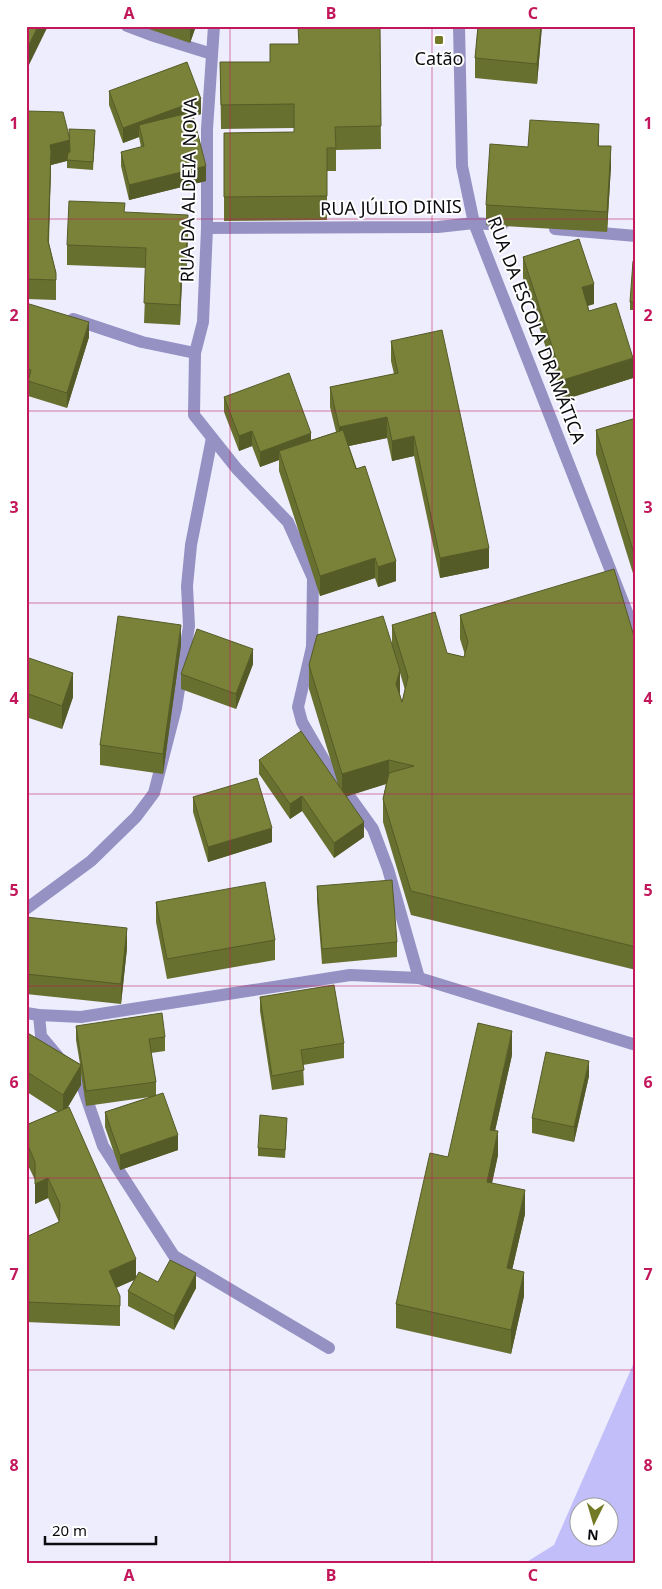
<svg xmlns="http://www.w3.org/2000/svg" width="662" height="1589" viewBox="0 0 662 1589" font-family="'Noto Sans',sans-serif">
	<style>
		.green { fill: #c2befa; fill-rule: evenodd }
		.lines { fill: none; stroke-linecap: round; stroke-linejoin: round }
		.minor { stroke: #9592c3; stroke-width: 12 }
		.wall { fill: #687030; fill-rule: evenodd }
		.shaded-wall { fill: #555b27 }
		.building { fill: #798238; stroke: #555b27 }
		.grid { fill: none; stroke: #c2185b; stroke-width: 1; stroke-opacity: 0.55 }
		.poi-dot { fill: #727a25; stroke: #fff; stroke-width: 2 }
		.labels { text-anchor: middle; stroke-width: 4; stroke-linejoin: round; paint-order: stroke }
		.poi-label { font-size: 18px; fill: #0c0c10; stroke: #fff }
		.street-label { font-size: 18px; fill: #0c0c10; stroke: #fff }
		.neatline { fill: none; stroke: #c2185b; stroke-width: 2 }
		.grid-label { font-size: 16px; text-anchor: middle; font-weight: bold; fill: #c2185b }
	</style>
	<rect width="100%" height="100%" fill="#eeedfd"/>
	<path class="green" d="M636 1358V1563H525L554 1545ZM580 1506H610V1536H580Z"/>
	<g class="lines">
		<g class="minor">
			<path d="M127 26 151 35 212 54"/>
			<path d="M214 26 207 129V228L203 322 195 353 194 415 237 469 288 522 313 578 312 647 298 707 302 722 327 765 373 829 388 869 419 978"/>
			<path d="M459 26 462 166 474 223 636 635"/>
			<path d="M207 228 438 227 474 223 502 225"/>
			<path d="M555 229 636 236"/>
			<path d="M73 319 142 342 195 353"/>
			<path d="M26 909 91 861 136 817 154 793 176 708 189 626 187 586 191 545 212 438"/>
			<path d="M26 1013 39 1015 81 1017 350 975 419 978 636 1045"/>
			<path d="M39 1015 41 1036 82 1085 103 1146 174 1256 329 1348"/>
		</g>
	</g>
	<g class="wall">
		<path d="M140 26H196L190 43Z"/>
		<path d="M380 26 381 149 336 150V171H327V220L224 221V133L294 132V128L221 129 220 62H270L298 44Z"/>
		<path d="M478 26H542L537 84 475 78V58Z"/>
		<path d="M109 91 201 114 193 117 206 181 129 200 121 166V152L141 147 139 137 123 143 109 105Z"/>
		<path d="M26 111 69 135 95 137 93 170 67 168V161L51 165 49 243 56 273V300L26 299Z"/>
		<path d="M599 146 611 166 607 232 486 225V205L528 147Z"/>
		<path d="M125 212 188 235 186 280H182L180 325 144 323 146 268 67 265V245Z"/>
		<path d="M523 257 594 304 588 306 589 311 633 378 563 400 523 278Z"/>
		<path d="M636 261V310H630V302Z"/>
		<path d="M26 303 89 337 67 408 28 396V384L26 383Z"/>
		<path d="M391 341 489 568 440 578 414 456 392 461 387 438 349 446 396 581 378 587 375 578 320 596 279 471V460L260 467 252 446 239 451 224 412V397L311 440 336 432 330 407V387L394 374 391 361Z"/>
		<path d="M636 418V583L596 454V430Z"/>
		<path d="M460 615 636 643V970L411 915 383 822V799L386 784 346 796 364 837 334 858 302 811 290 819 259 774V760L338 784 309 689V665L392 646V625L447 653 464 657 465 655 460 639ZM400 673 405 690 402 702 400 694Z"/>
		<path d="M181 645 163 774 100 765V745Z"/>
		<path d="M26 657 73 697 62 729 26 717Z"/>
		<path d="M253 664 236 709 181 689V674Z"/>
		<path d="M193 797 272 842 208 862 193 812Z"/>
		<path d="M317 886 397 942V957L322 964 317 901Z"/>
		<path d="M156 902 275 940V960L167 979 156 922Z"/>
		<path d="M26 917 127 948 121 1004 26 994Z"/>
		<path d="M260 997 344 1043V1058L303 1065 304 1085 272 1090 260 1011Z"/>
		<path d="M76 1026 165 1037V1051L151 1053 156 1082V1095L178 1150 120 1170 105 1127V1112L150 1097 86 1106 81 1074V1085L68 1107 136 1277 158 1282 196 1288 174 1330 128 1306V1291L134 1280 116 1288 120 1296V1326L26 1322V1237L59 1222 48 1198 35 1204V1180L26 1161V1125L58 1112 27 1092 26 1032 80 1064 76 1040Z"/>
		<path d="M512 1055 495 1131 498 1155 492 1183 525 1214 512 1270 524 1296 511 1354 396 1328V1304L448 1157Z"/>
		<path d="M589 1076 574 1142 532 1133V1118Z"/>
		<path d="M287 1126 285 1158 258 1156V1148Z"/>
	</g>
	<g class="shaded-wall">
		<path d="M38 26H48L26 71V51Z"/>
		<path d="M191 26H196L190 43V28Z"/>
		<path d="M541 26H542L537 84V64Z"/>
		<path d="M201 99V114L142 136 139 125V137L123 143V128Z"/>
		<path d="M599 124V144L598 166V146Z"/>
		<path d="M70 140V160L51 165 48 261 50 145Z"/>
		<path d="M611 146V166L607 232V212Z"/>
		<path d="M206 166V181L129 200V185Z"/>
		<path d="M188 215V235L186 280V260Z"/>
		<path d="M182 260V280L180 325V305Z"/>
		<path d="M594 284V304L582 307V287Z"/>
		<path d="M89 322V337L67 408V393Z"/>
		<path d="M633 358V378L563 400V380Z"/>
		<path d="M387 417V438L339 448V427Z"/>
		<path d="M252 431V446L239 451V436Z"/>
		<path d="M311 433V448L279 451V460L260 467V452Z"/>
		<path d="M414 436V456L392 461V441Z"/>
		<path d="M489 548V568L440 578V558Z"/>
		<path d="M375 558V578L320 596V576Z"/>
		<path d="M396 561V581L378 587V567Z"/>
		<path d="M181 625V645L163 774V754Z"/>
		<path d="M253 649V664L236 709V694Z"/>
		<path d="M400 670V694L396 684Z"/>
		<path d="M73 673V697L62 729V706Z"/>
		<path d="M389 760V783L342 798V774Z"/>
		<path d="M302 796V811L290 819V804Z"/>
		<path d="M364 822V837L334 858V843Z"/>
		<path d="M272 828V842L208 862V847Z"/>
		<path d="M127 928V948L121 1004V984Z"/>
		<path d="M512 1031V1055L490 1153V1130Z"/>
		<path d="M589 1061V1076L574 1142V1127Z"/>
		<path d="M81 1065V1085L63 1115V1095Z"/>
		<path d="M27 1072V1092L26 1093V1073Z"/>
		<path d="M498 1131V1155L487 1206V1182Z"/>
		<path d="M178 1135V1150L120 1170V1155Z"/>
		<path d="M48 1178V1198L35 1204V1184Z"/>
		<path d="M525 1190V1214L507 1292V1268Z"/>
		<path d="M136 1259V1279L109 1291V1271Z"/>
		<path d="M524 1272V1296L511 1354V1330Z"/>
		<path d="M196 1273V1288L174 1330V1316Z"/>
	</g>
	<g class="building">
		<path d="M26 26H38L26 51Z"/>
		<path d="M298 26H380L381 126 335 127 336 148H327V196L224 197V133L294 132V104L221 105 220 62H270V44H299Z"/>
		<path d="M478 26H541L537 64 475 58Z"/>
		<path d="M187 62 201 99 123 128 109 91Z"/>
		<path d="M26 111 63 112 70 140 50 145 51 151 48 241 56 273V280L26 279Z"/>
		<path d="M192 112 206 166 129 185 121 152 144 146 139 125Z"/>
		<path d="M530 120 599 124 598 146H611L607 212 486 205 490 144 528 147Z"/>
		<path d="M69 129 95 130 93 162 67 160 68 153 70 152Z"/>
		<path d="M69 201 125 203 124 212 188 215 186 260H182L180 305 144 303 146 248 67 245Z"/>
		<path d="M579 239 594 284 582 287 589 311 616 303 633 358 563 380 523 257Z"/>
		<path d="M633 261H636V302H630Z"/>
		<path d="M26 303 89 322 67 393 28 381 31 370 26 368Z"/>
		<path d="M442 330 489 548 440 558 414 436 392 441 387 417 339 427 330 387 398 373 391 341Z"/>
		<path d="M289 373 311 433 260 452 252 431 239 436 224 397Z"/>
		<path d="M636 418V560L596 430Z"/>
		<path d="M343 430 356 469 365 466 396 561 378 567 375 558 320 576 279 451Z"/>
		<path d="M614 569 636 643V947L411 891 383 799 389 773 414 766 389 760 342 774 309 665 317 635 383 616 400 670 396 684 402 702 408 677 392 625 435 612 447 653 464 657 468 642 460 615Z"/>
		<path d="M118 616 181 625 163 754 100 745Z"/>
		<path d="M197 629 253 649 236 694 181 674Z"/>
		<path d="M26 657 73 673 62 706 26 693Z"/>
		<path d="M301 731 364 822 334 843 302 796 290 804 259 760Z"/>
		<path d="M257 778 272 828 208 847 193 797Z"/>
		<path d="M392 880 397 942 322 949 317 886Z"/>
		<path d="M265 882 275 940 167 959 156 902Z"/>
		<path d="M26 917 127 928 121 984 26 974Z"/>
		<path d="M334 985 344 1043 301 1050 304 1070 272 1076 260 997Z"/>
		<path d="M162 1013 165 1037 149 1039 156 1082 86 1091 76 1026Z"/>
		<path d="M478 1023 512 1031 490 1130 498 1131 487 1182 525 1190 507 1268 524 1272 511 1330 396 1304 430 1153 448 1157Z"/>
		<path d="M26 1032 81 1065 63 1095 27 1072 26 1073Z"/>
		<path d="M546 1052 589 1061 574 1127 532 1118Z"/>
		<path d="M163 1093 178 1135 120 1155 105 1112Z"/>
		<path d="M69 1107 136 1259 109 1271 120 1296V1306L26 1302 27 1281 26 1279V1237L59 1222 60 1204 48 1178 35 1184V1162L26 1141V1125Z"/>
		<path d="M260 1115 287 1118 285 1150 258 1148Z"/>
		<path d="M170 1260 196 1273 174 1316 128 1291 139 1272 158 1282Z"/>
	</g>
	<path class="grid" d="M230 26V1563M432 26V1563M26 219H636M26 411H636M26 603H636M26 794H636M26 986H636M26 1178H636M26 1370H636"/>
	<rect class="poi-dot" x="434" y="35" width="10" height="10" rx="2.5"/>
	<g class="labels">
		<g class="poi-label">
			<text x="439" y="65">Catão</text>
		</g>
		<g class="street-label">
			<text transform="translate(189 190) rotate(-89)" y="6">RUA DA ALDEIA NOVA</text>
			<text transform="translate(391 208) rotate(-1)" y="6">RUA JÚLIO DINIS</text>
			<text transform="translate(536 330) rotate(69)" y="6">RUA DA ESCOLA DRAMÁTICA</text>
		</g>
	</g>
	<rect width="662" height="1589" fill="none" stroke="#ffffff" stroke-width="55"/>
	<g transform="translate(594 1522) rotate(185)"><circle r="24" fill="#ffffff" stroke="#9e9e9f"/>
	<path d="M0-4L9 19L0 12L-9 19Z" fill="#727a25"/>
	<text y="-8" font-size="14" font-weight="bold" text-anchor="middle" fill="#0c0c10">N</text>
	</g>
	<path d="M45 1536v8h111v-8" fill="none" stroke="#0c0c10" stroke-width="2.5"/>
	<text x="52" y="1536" font-size="15" fill="#0c0c10" stroke="#ffffff" stroke-width="4" paint-order="stroke">20 m</text>
	<rect x="28" y="28" width="606" height="1534" class="neatline"/>
	<g class="grid-label">
		<text x="129" y="19">A</text>
		<text x="331" y="19">B</text>
		<text x="533" y="19">C</text>
		<text x="14" y="129">1</text>
		<text x="648" y="129">1</text>
		<text x="14" y="321">2</text>
		<text x="648" y="321">2</text>
		<text x="14" y="513">3</text>
		<text x="648" y="513">3</text>
		<text x="14" y="704">4</text>
		<text x="648" y="704">4</text>
		<text x="14" y="896">5</text>
		<text x="648" y="896">5</text>
		<text x="14" y="1088">6</text>
		<text x="648" y="1088">6</text>
		<text x="14" y="1280">7</text>
		<text x="648" y="1280">7</text>
		<text x="14" y="1471">8</text>
		<text x="648" y="1471">8</text>
		<text x="129" y="1581">A</text>
		<text x="331" y="1581">B</text>
		<text x="533" y="1581">C</text>
	</g>
</svg>
